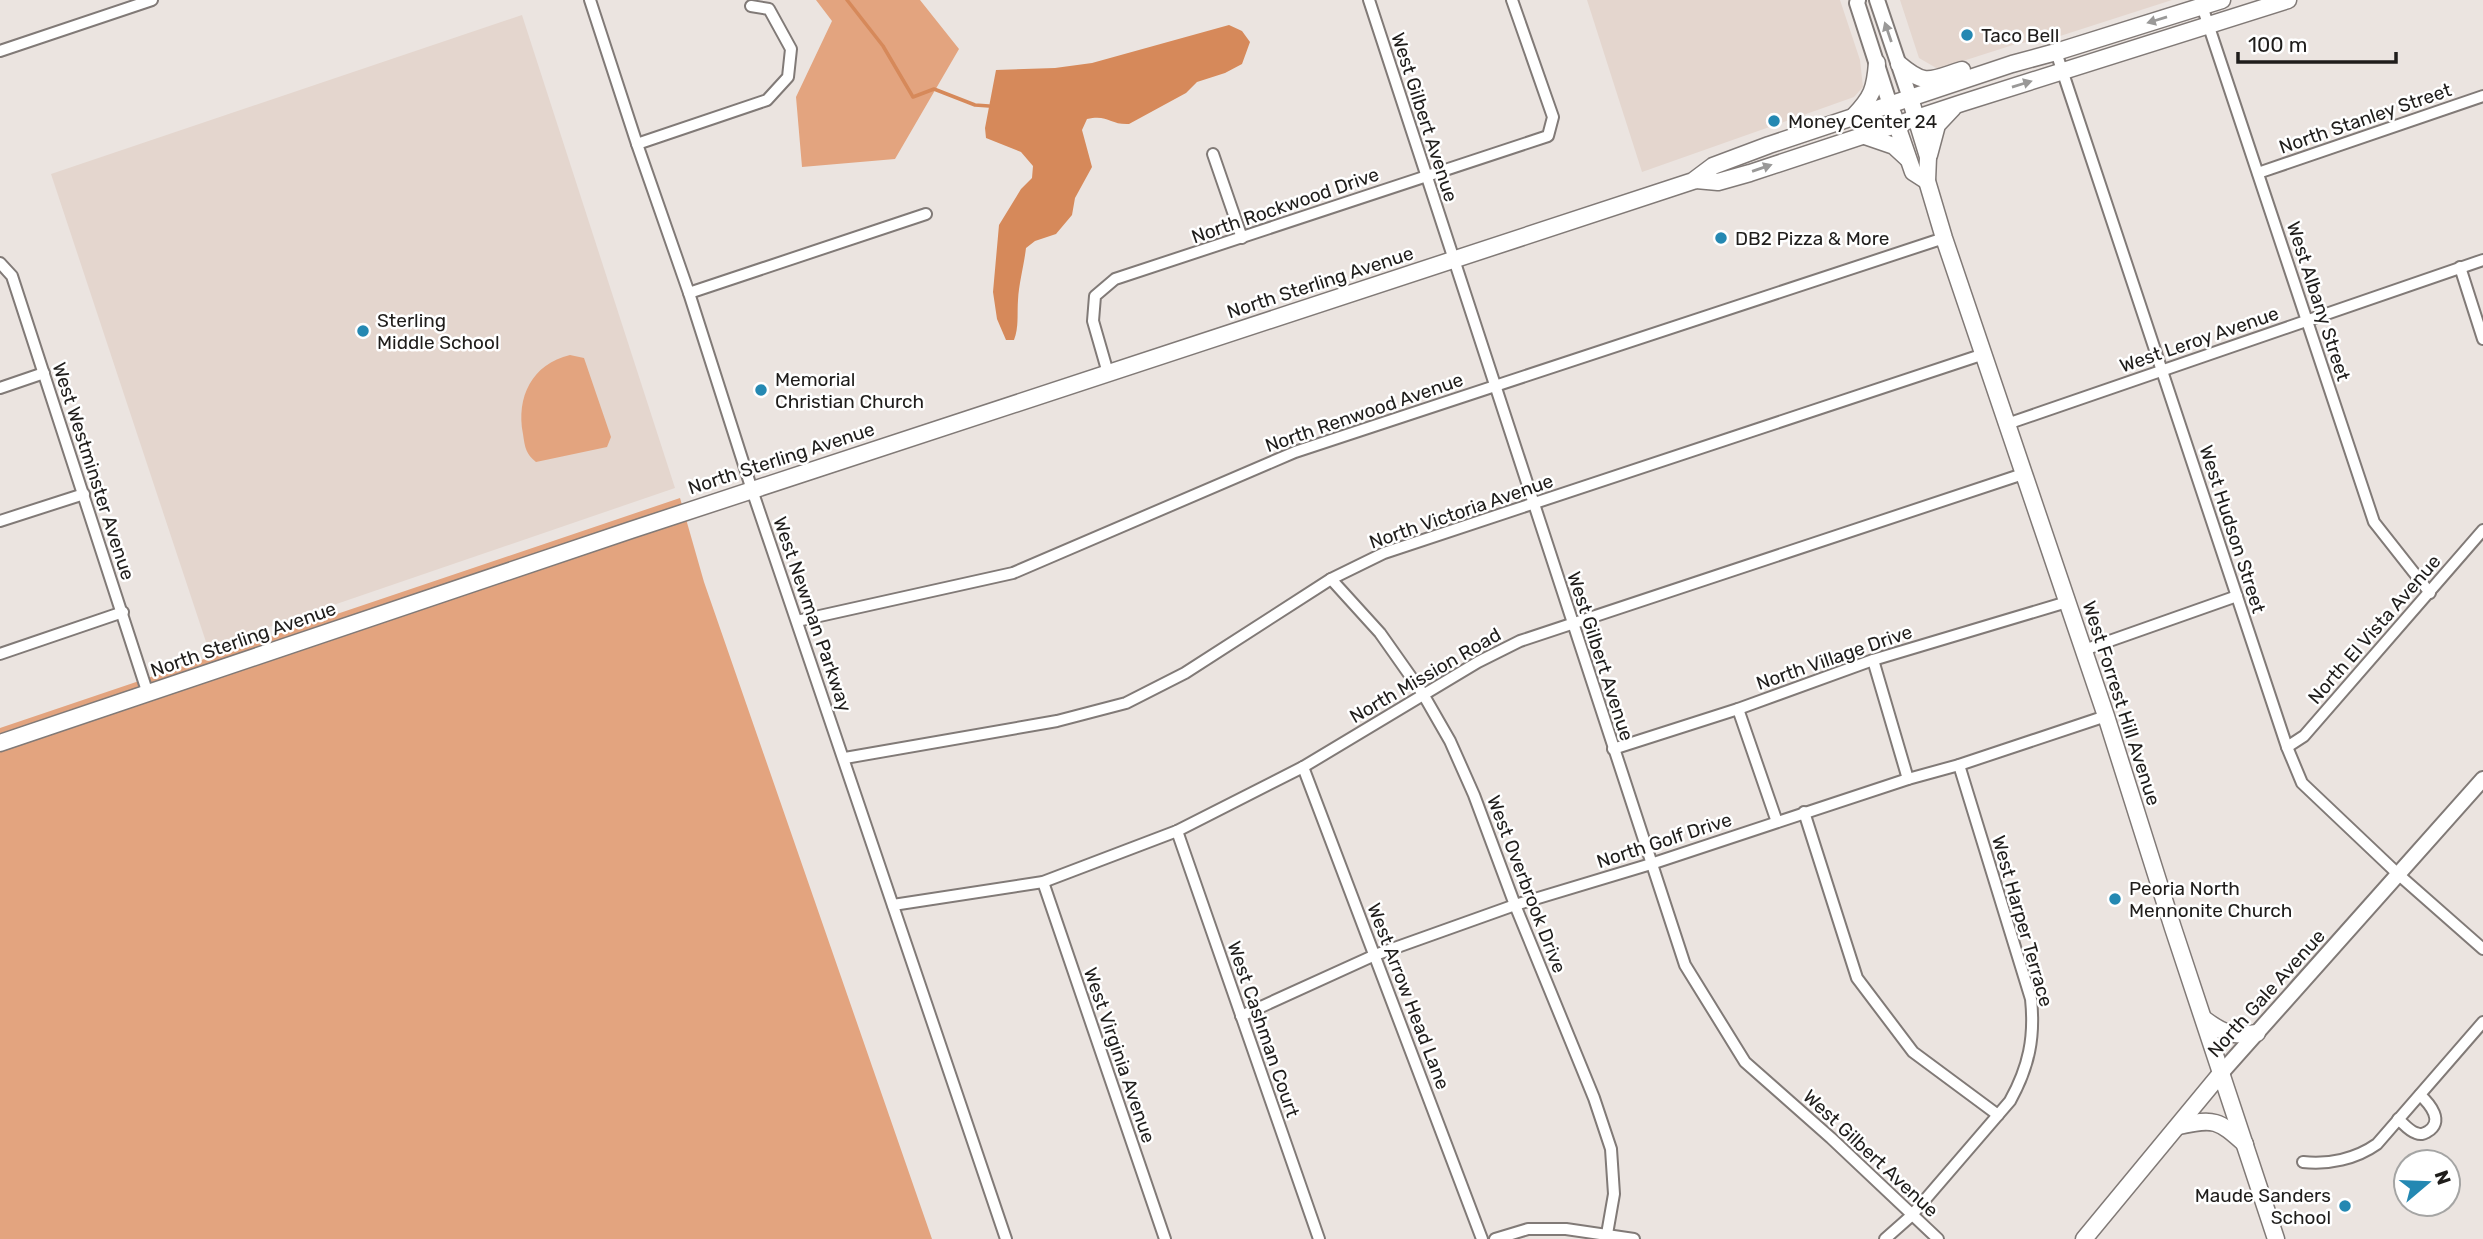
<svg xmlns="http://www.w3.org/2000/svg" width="2483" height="1239" viewBox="0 0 2483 1239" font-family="Rubik,sans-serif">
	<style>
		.built { fill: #e4d6ce }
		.green { fill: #e3a47f }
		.water { fill: #d6895a }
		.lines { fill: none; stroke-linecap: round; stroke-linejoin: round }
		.stream { stroke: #d6895a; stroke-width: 3.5 }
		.minor-casing { stroke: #817a77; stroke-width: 14 }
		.tertiary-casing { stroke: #817a77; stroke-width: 18 }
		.secondary-casing { stroke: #817a77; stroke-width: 19 }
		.minor { stroke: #fff; stroke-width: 10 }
		.tertiary { stroke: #fff; stroke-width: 14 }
		.secondary { stroke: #fff; stroke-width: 16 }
		.oneway { fill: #9a9998 }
		.poi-dot { fill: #2488b2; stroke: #fff; stroke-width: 2.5 }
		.labels { text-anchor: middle; stroke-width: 5; stroke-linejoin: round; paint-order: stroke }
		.poi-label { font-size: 19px; fill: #1f1d1b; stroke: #fff; text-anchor: start }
		.street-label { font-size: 19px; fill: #1f1d1b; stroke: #fff }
	</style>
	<rect width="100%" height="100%" fill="#ebe4e0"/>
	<g class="built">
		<path d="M1587 0H1840L1860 60 1863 87 1854 97 1642 172Z"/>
		<path d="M1900 0H2172L2057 37 2016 44 1938 69 1919 58Z"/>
		<path d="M522 15 675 488 208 648 51 174Z"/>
	</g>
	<g class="green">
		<path d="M816 0H920L959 49 895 159 802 167 796 97 832 21Z"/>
		<path d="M570 355 584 358 611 437 607 447 536 462C526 454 525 448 523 434 516 397 532 364 570 355Z"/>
		<path d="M680 498 704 582 932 1239H0V728Z"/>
	</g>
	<path class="water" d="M1229 25 1242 31 1250 42 1242 64 1225 73 1197 82 1186 93 1129 124C1110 125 1108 114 1087 119L1082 130 1092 167 1075 198 1072 215 1056 234 1035 241 1026 248C1024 265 1019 283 1018 300 1017 315 1019 327 1014 340H1006L997 319 993 292 999 225 1021 189 1032 178 1033 166 1021 152 986 138 985 128 996 70 1055 68 1092 63Z"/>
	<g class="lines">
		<path class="stream" d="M847 0 883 46 913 97 934 89 975 105 989 106"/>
		<defs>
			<g id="minor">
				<path d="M590 0 637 144 689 293 752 490 1006 1239"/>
				<path d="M1369 0 1685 965 1745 1062 1831 1138 1938 1239"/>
				<path d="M2202 6 2374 522 2430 593"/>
				<path d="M0 51 152 0"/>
				<path d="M2056 52 2287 747 2302 783 2399 875 2483 949"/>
				<path d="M637 144 767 100 788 77 791 49 769 9 751 6"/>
				<path d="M1213 154 1242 238"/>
				<path d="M2258 173 2483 96"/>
				<path d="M0 263 12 276 148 694"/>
				<path d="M2460 267 2483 339"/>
				<path d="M689 293 926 214"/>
				<path d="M1108 373 1093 321 1095 296 1115 279 1548 136 1553 117 1512 0"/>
				<path d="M0 388 44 373"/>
				<path d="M2007 424 2483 260"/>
				<path d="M0 521 84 494"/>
				<path d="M1331 579 1380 633 1423 694 1450 741 1474 795 1515 905 1594 1098 1611 1149 1614 1194 1607 1234"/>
				<path d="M797 621 1013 573 1295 452 1944 238"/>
				<path d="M2084 650 2237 596"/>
				<path d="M0 654 123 612"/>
				<path d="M1873 660 1908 779"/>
				<path d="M1738 709 1777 822"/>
				<path d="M2287 747 2304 736 2483 530"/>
				<path d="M1613 749 1738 709 1873 660 2067 602"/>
				<path d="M845 758 1057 721 1126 703 1185 673 1331 579 1384 553 1984 354"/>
				<path d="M1303 767 1482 1239"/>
				<path d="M1804 812 1857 978 1913 1052 1998 1115"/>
				<path d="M1177 831 1319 1239"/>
				<path d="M1043 882 1165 1239"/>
				<path d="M893 905 1043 882 1177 831 1303 767 1478 662 1520 641 2023 474"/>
				<path d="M1241 1016 1375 955 1515 905 1651 864 1908 779 1959 765 2106 716"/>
				<path d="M2398 1119C2403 1123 2409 1131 2416 1133 2421 1135 2423 1134 2427 1132 2445 1122 2430 1104 2420 1095"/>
				<path d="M2303 1162C2328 1165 2356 1159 2377 1144L2483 1022"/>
				<path d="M1495 1239 1528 1229H1566L1634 1239"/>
				<path d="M1885 1239 1911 1216 2010 1101C2029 1067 2035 1037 2031 999L1959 765"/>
			</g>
			<g id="tertiary">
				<path d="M1858 0 1857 3 1890 105"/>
				<path d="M1877 0 1910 98"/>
				<path d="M2222 1072 2483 779"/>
			</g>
			<g id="secondary">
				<path d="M1899 64C1926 87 1930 80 1962 70"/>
				<path d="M1910 98 1928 157 1927 181 1944 238 2106 716 2173 928 2276 1239"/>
				<path d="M1893 114 1913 172 1927 181"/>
				<path d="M1854 116C1872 97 1875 89 1877 63"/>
				<path d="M1862 135 1894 146 1907 158"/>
				<path d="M1929 155 1937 125 1953 108"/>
				<path d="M1696 180 1718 182 1750 173 1962 103 2288 0"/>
				<path d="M0 743 631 530 1693 181 1713 166 1769 145 2012 64 2056 52 2222 0"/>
				<path d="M2204 1019C2224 1034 2233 1037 2257 1033"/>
				<path d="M2179 1126C2215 1118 2218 1120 2245 1144"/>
				<path d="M2084 1239 2222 1072"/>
			</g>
		</defs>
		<use href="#minor" class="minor-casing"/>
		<use href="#tertiary" class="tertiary-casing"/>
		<use href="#secondary" class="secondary-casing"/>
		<use href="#minor" class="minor"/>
		<use href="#tertiary" class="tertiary"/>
		<use href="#secondary" class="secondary"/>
	</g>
	<defs><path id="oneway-solid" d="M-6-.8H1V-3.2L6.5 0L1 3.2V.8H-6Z" transform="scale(1.75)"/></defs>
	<g class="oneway">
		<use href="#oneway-solid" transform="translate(2157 20) rotate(163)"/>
		<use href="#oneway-solid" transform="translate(1888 32) rotate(-109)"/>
		<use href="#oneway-solid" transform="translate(2022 84) rotate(-17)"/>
		<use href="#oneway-solid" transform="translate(1762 168) rotate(-19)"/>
	</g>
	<g class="poi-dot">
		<circle cx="1967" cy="35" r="7"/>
		<circle cx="1774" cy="121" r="7"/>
		<circle cx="1721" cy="238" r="7"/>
		<circle cx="363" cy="331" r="7"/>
		<circle cx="761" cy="390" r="7"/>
		<circle cx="2115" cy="899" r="7"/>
		<circle cx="2345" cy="1206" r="7"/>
	</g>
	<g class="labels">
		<g class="poi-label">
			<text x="1981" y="42">Taco Bell</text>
			<text x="1788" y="128">Money Center 24</text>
			<text x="1735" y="245">DB2 Pizza &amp; More</text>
			<text x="377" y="327">Sterling<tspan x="377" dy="22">Middle School</tspan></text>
			<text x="775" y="386">Memorial<tspan x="775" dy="22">Christian Church</tspan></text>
			<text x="2129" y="895">Peoria North<tspan x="2129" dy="22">Mennonite Church</tspan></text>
			<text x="2331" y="1202" text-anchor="end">Maude Sanders<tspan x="2331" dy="22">School</tspan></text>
		</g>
		<g class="street-label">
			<text transform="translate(1425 117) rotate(72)" y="7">West Gilbert Avenue</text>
			<text transform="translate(2365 118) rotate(-19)" y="7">North Stanley Street</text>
			<text transform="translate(1285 205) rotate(-19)" y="7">North Rockwood Drive</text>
			<text transform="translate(1320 282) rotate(-18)" y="7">North Sterling Avenue</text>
			<text transform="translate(2319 301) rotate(72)" y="7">West Albany Street</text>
			<text transform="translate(2199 339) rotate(-19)" y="7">West Leroy Avenue</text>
			<text transform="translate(1364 412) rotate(-19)" y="7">North Renwood Avenue</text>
			<text transform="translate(781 458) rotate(-18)" y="7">North Sterling Avenue</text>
			<text transform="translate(94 471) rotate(72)" y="7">West Westminster Avenue</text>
			<text transform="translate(1461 511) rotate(-19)" y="7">North Victoria Avenue</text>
			<text transform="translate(2233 529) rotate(72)" y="7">West Hudson Street</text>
			<text transform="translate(813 614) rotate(71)" y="7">West Newman Parkway</text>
			<text transform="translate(2374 629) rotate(-49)" y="7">North El Vista Avenue</text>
			<text transform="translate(243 639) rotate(-19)" y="7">North Sterling Avenue</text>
			<text transform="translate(1601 656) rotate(72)" y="7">West Gilbert Avenue</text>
			<text transform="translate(1834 657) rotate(-19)" y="7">North Village Drive</text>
			<text transform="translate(1425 675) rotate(-30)" y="7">North Mission Road</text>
			<text transform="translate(2122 703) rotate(72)" y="7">West Forrest Hill Avenue</text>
			<text transform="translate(1664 840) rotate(-18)" y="7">North Golf Drive</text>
			<text transform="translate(1527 884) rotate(69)" y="7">West Overbrook Drive</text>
			<text transform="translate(2023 921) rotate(74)" y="7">West Harper Terrace</text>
			<text transform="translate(2266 993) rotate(-48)" y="7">North Gale Avenue</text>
			<text transform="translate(1409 996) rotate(69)" y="7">West Arrow Head Lane</text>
			<text transform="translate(1264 1029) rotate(71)" y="7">West Cashman Court</text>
			<text transform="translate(1120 1055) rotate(71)" y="7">West Virginia Avenue</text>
			<text transform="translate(1871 1153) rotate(43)" y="7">West Gilbert Avenue</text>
		</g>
	</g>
	<g transform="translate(2427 1183) rotate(71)"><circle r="33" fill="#ffffff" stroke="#a5a5a4" stroke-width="2"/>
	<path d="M0-5L12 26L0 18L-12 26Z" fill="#2488b2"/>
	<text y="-10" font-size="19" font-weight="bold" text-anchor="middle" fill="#1f1d1b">N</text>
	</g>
	<path d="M2238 52v10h158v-10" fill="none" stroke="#1f1d1b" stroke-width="3.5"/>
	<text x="2248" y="52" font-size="21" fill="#1f1d1b" stroke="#ffffff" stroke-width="5" paint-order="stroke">100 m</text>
</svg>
